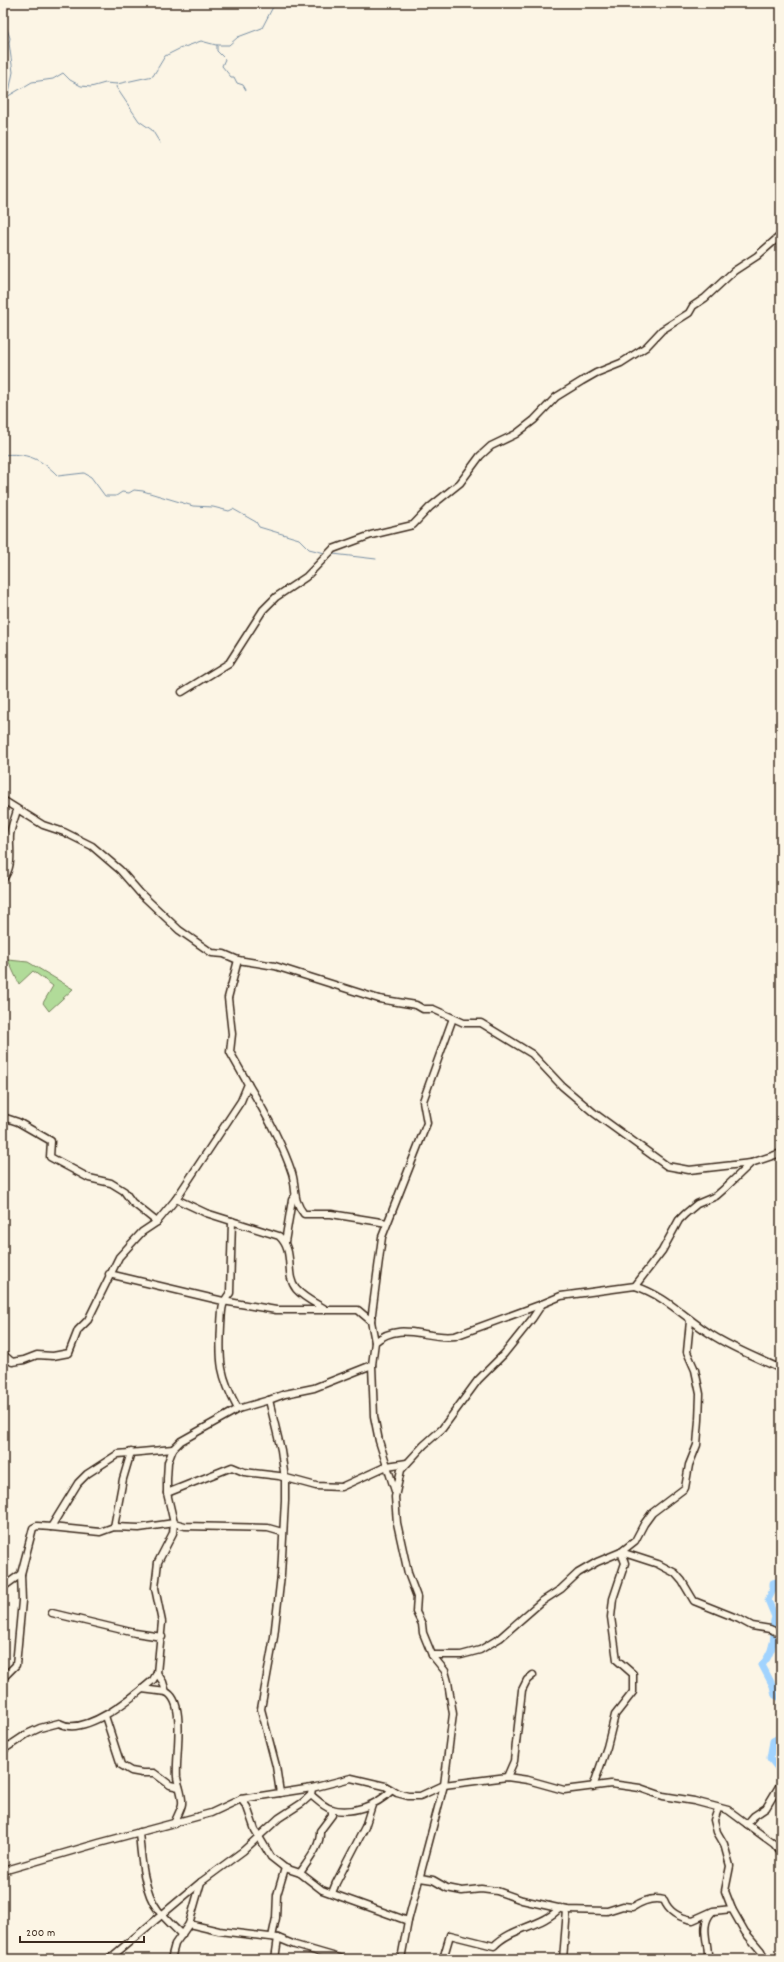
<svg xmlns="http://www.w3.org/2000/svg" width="784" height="1962" viewBox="0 0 784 1962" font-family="Dekko,sans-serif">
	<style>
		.green { fill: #b1db99; stroke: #76825c }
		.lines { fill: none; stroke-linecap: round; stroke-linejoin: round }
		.stream { stroke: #788fa4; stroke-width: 1 }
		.river { stroke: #a1d3fe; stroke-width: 7 }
		.minor-casing { stroke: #3b2a1e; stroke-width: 9 }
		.minor { stroke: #fcf5e5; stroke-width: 6 }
	</style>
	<rect width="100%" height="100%" fill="#fcf5e5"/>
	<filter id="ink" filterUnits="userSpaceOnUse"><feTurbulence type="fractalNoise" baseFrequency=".025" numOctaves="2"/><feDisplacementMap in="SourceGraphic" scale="8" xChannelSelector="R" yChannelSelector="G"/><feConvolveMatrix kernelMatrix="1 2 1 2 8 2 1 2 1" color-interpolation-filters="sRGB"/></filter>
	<g filter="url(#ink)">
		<path class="green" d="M8 960 28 962 73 989 49 1011 43 1003 53 986 33 971 19 984Z"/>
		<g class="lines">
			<g class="stream">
				<path d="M289 3 297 5 300 9 319 3"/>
				<path d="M217 45V51L225 59 222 66 231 77H234L237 83 243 85 246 90"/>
				<path d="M117 84 116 87 139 121 152 130 160 143"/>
				<path d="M5 98 32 82 53 79 63 73 70 80 81 86 91 87 105 83 117 84 153 76 165 56 179 49 201 41 216 45H229L238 37 262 28 275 3"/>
				<path d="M3 104 9 92 13 72 9 43 10 38 7 29"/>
				<path d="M3 161V168"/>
				<path d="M3 455C25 452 42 459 58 476L84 473 91 477 105 496H116L122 492 129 493 134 490 143 491 193 506 213 507 229 511 233 509 256 522 259 527 299 539 309 549 325 553"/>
				<path d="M333 554 376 559"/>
			</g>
			<g class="river">
				<path d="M781 1581 773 1583V1590L768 1600 775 1617C772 1624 774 1626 774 1633 774 1645 770 1656 762 1665L773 1686 775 1695 781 1698"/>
				<path d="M781 1737 773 1741 770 1758 781 1772"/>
			</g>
			<defs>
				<g id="minor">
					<path d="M182 692 229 663 263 610 276 597 306 577 333 549 371 535 413 525 430 507 460 483 480 456 491 446 516 434 534 420 556 397 582 381 596 373 621 363 646 347 662 330 689 313 693 306 705 298 734 271 757 256 781 235"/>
					<path d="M3 800 43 825 64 832 92 846 120 870 140 893 179 930 212 953 224 954 238 960 275 966 379 999 416 1005 423 1009H433L464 1023H481L532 1054 562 1086 594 1113 667 1166 689 1170 751 1163"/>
					<path d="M3 879C14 865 9 851 10 835 11 827 15 818 17 810"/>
					<path d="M248 1084C265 1112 282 1142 292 1173 297 1190 292 1199 304 1214H331L387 1223"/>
					<path d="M3 1117 18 1122 51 1141 50 1157 89 1178 111 1183 124 1191 132 1202 157 1222"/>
					<path d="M176 1199 206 1213 279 1236C296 1252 284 1274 296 1289 304 1298 315 1303 325 1309"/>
					<path d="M232 1221 230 1293C221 1303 222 1311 221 1325 219 1362 220 1376 238 1409"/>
					<path d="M285 1242 292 1200 295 1196"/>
					<path d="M109 1274 223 1301 276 1310H358L371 1321 375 1342"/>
					<path d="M635 1286C666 1296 685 1318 712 1335 734 1349 758 1358 781 1369"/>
					<path d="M371 1321 382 1237 427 1123 423 1101 453 1018"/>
					<path d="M3 1354 12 1362 24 1360 37 1355 53 1356 69 1353 78 1330 88 1320 119 1257 142 1232 157 1222 176 1199 241 1101 248 1084 230 1052 232 1034 228 998 238 960"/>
					<path d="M372 1365 374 1416 379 1441 395 1491"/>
					<path d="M269 1400 281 1450 285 1479V1500L281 1575 274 1637 261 1709 276 1766 280 1793"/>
					<path d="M167 1493 232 1467 244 1472 279 1476 316 1486 341 1487 387 1466 407 1463"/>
					<path d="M51 1527 100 1532 114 1527 139 1528 174 1523 185 1526 268 1528 282 1532"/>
					<path d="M114 1527 123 1479 131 1452"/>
					<path d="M621 1552 658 1564 675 1573 682 1581 694 1601 739 1619 752 1626 770 1629 781 1634"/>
					<path d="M3 1587 21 1574 33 1528 37 1526 51 1527 78 1483 87 1474 118 1454 173 1449"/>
					<path d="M52 1613 135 1633 162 1637"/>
					<path d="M432 1655H461L480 1650 500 1638 541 1602 561 1589 578 1573 597 1562 621 1552 635 1541 644 1524 652 1513 685 1488 689 1465 697 1445 699 1420 700 1394 695 1370 687 1352 690 1321"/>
					<path d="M3 1678 16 1665 22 1601 21 1574"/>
					<path d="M142 1689 166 1692"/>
					<path d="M105 1716 121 1765 131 1771 142 1773H154L170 1785 179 1787"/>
					<path d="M3 1750 27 1734 40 1728 59 1723C85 1738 134 1696 153 1680L157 1673"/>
					<path d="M507 1777 514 1761 522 1690 527 1680 533 1675"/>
					<path d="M593 1787 607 1747 615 1715 633 1692V1674L617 1660 611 1617 613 1599 625 1563 621 1552"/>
					<path d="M311 1795C317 1800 324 1807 331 1809 352 1815 377 1805 391 1791"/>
					<path d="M241 1799 247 1807 255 1830 271 1857 285 1868 300 1873 322 1890 408 1921"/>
					<path d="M718 1809 714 1820 717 1832 724 1844 730 1866 725 1891 732 1909 745 1932 761 1951 765 1959"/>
					<path d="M174 1824C176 1818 181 1810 182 1804 183 1795 178 1785 177 1777 175 1757 187 1701 166 1692L163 1682 157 1673 162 1622 155 1588 158 1562 173 1533 174 1523 167 1493V1479L168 1462 173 1449 181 1441 238 1409 269 1400 285 1394 314 1388 372 1365 375 1342C401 1320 426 1340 455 1336L542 1304"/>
					<path d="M747 1824 754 1816 766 1808 781 1783"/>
					<path d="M139 1832C141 1855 143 1891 158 1910 165 1919 174 1927 182 1935"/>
					<path d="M3 1871 99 1843 211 1813 241 1799 312 1788 351 1778 385 1786 397 1793 408 1796H420L444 1785 507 1777 528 1780 564 1790 611 1784 640 1788 663 1796 694 1801 728 1810 774 1844 781 1853"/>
					<path d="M300 1873C308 1861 321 1846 320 1831L332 1815V1809"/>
					<path d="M420 1878 433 1880 447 1888 462 1891 481 1889 497 1891 522 1900 567 1910 607 1911 623 1906 633 1907C642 1901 653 1897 664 1900 669 1913 680 1918 693 1920L713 1911 732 1909"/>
					<path d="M332 1893 336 1883 365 1827 372 1805"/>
					<path d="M189 1924 219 1931 278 1938 295 1945 343 1959"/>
					<path d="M272 1937 276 1918 277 1895 285 1868"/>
					<path d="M3 1951V1955"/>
					<path d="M109 1959 201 1882"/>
					<path d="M171 1959 175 1944 189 1924 201 1882 243 1851 279 1818 302 1803 311 1795 312 1788"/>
					<path d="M275 1959 278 1938"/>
					<path d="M401 1959 408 1921 444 1785 453 1714 448 1682 445 1671 432 1655 423 1633 422 1624 416 1612 417 1597 408 1573 397 1523 395 1497 401 1470 424 1445 442 1429 478 1380 504 1354 532 1319 542 1304 561 1296 635 1286 662 1251 679 1220 685 1214 697 1204 716 1196 724 1189 751 1163 781 1153"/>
					<path d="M443 1959 450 1935 494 1946C512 1927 542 1927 560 1908"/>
					<path d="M563 1959 567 1910"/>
					<path d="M708 1959C709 1942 699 1926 712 1912"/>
				</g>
			</defs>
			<use href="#minor" class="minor-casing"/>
			<use href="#minor" class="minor"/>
		</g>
	</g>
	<rect width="784" height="1962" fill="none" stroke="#fcf5e5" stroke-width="16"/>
	<rect x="8" y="8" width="768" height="1946" fill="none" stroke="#3b2a1e" stroke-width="1.5" filter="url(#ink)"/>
	<path d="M20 1936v6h124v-6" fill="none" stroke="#3b2a1e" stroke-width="2"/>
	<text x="26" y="1936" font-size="12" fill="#3b2a1e" stroke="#fcf5e5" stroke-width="3" paint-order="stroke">200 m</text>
</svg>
